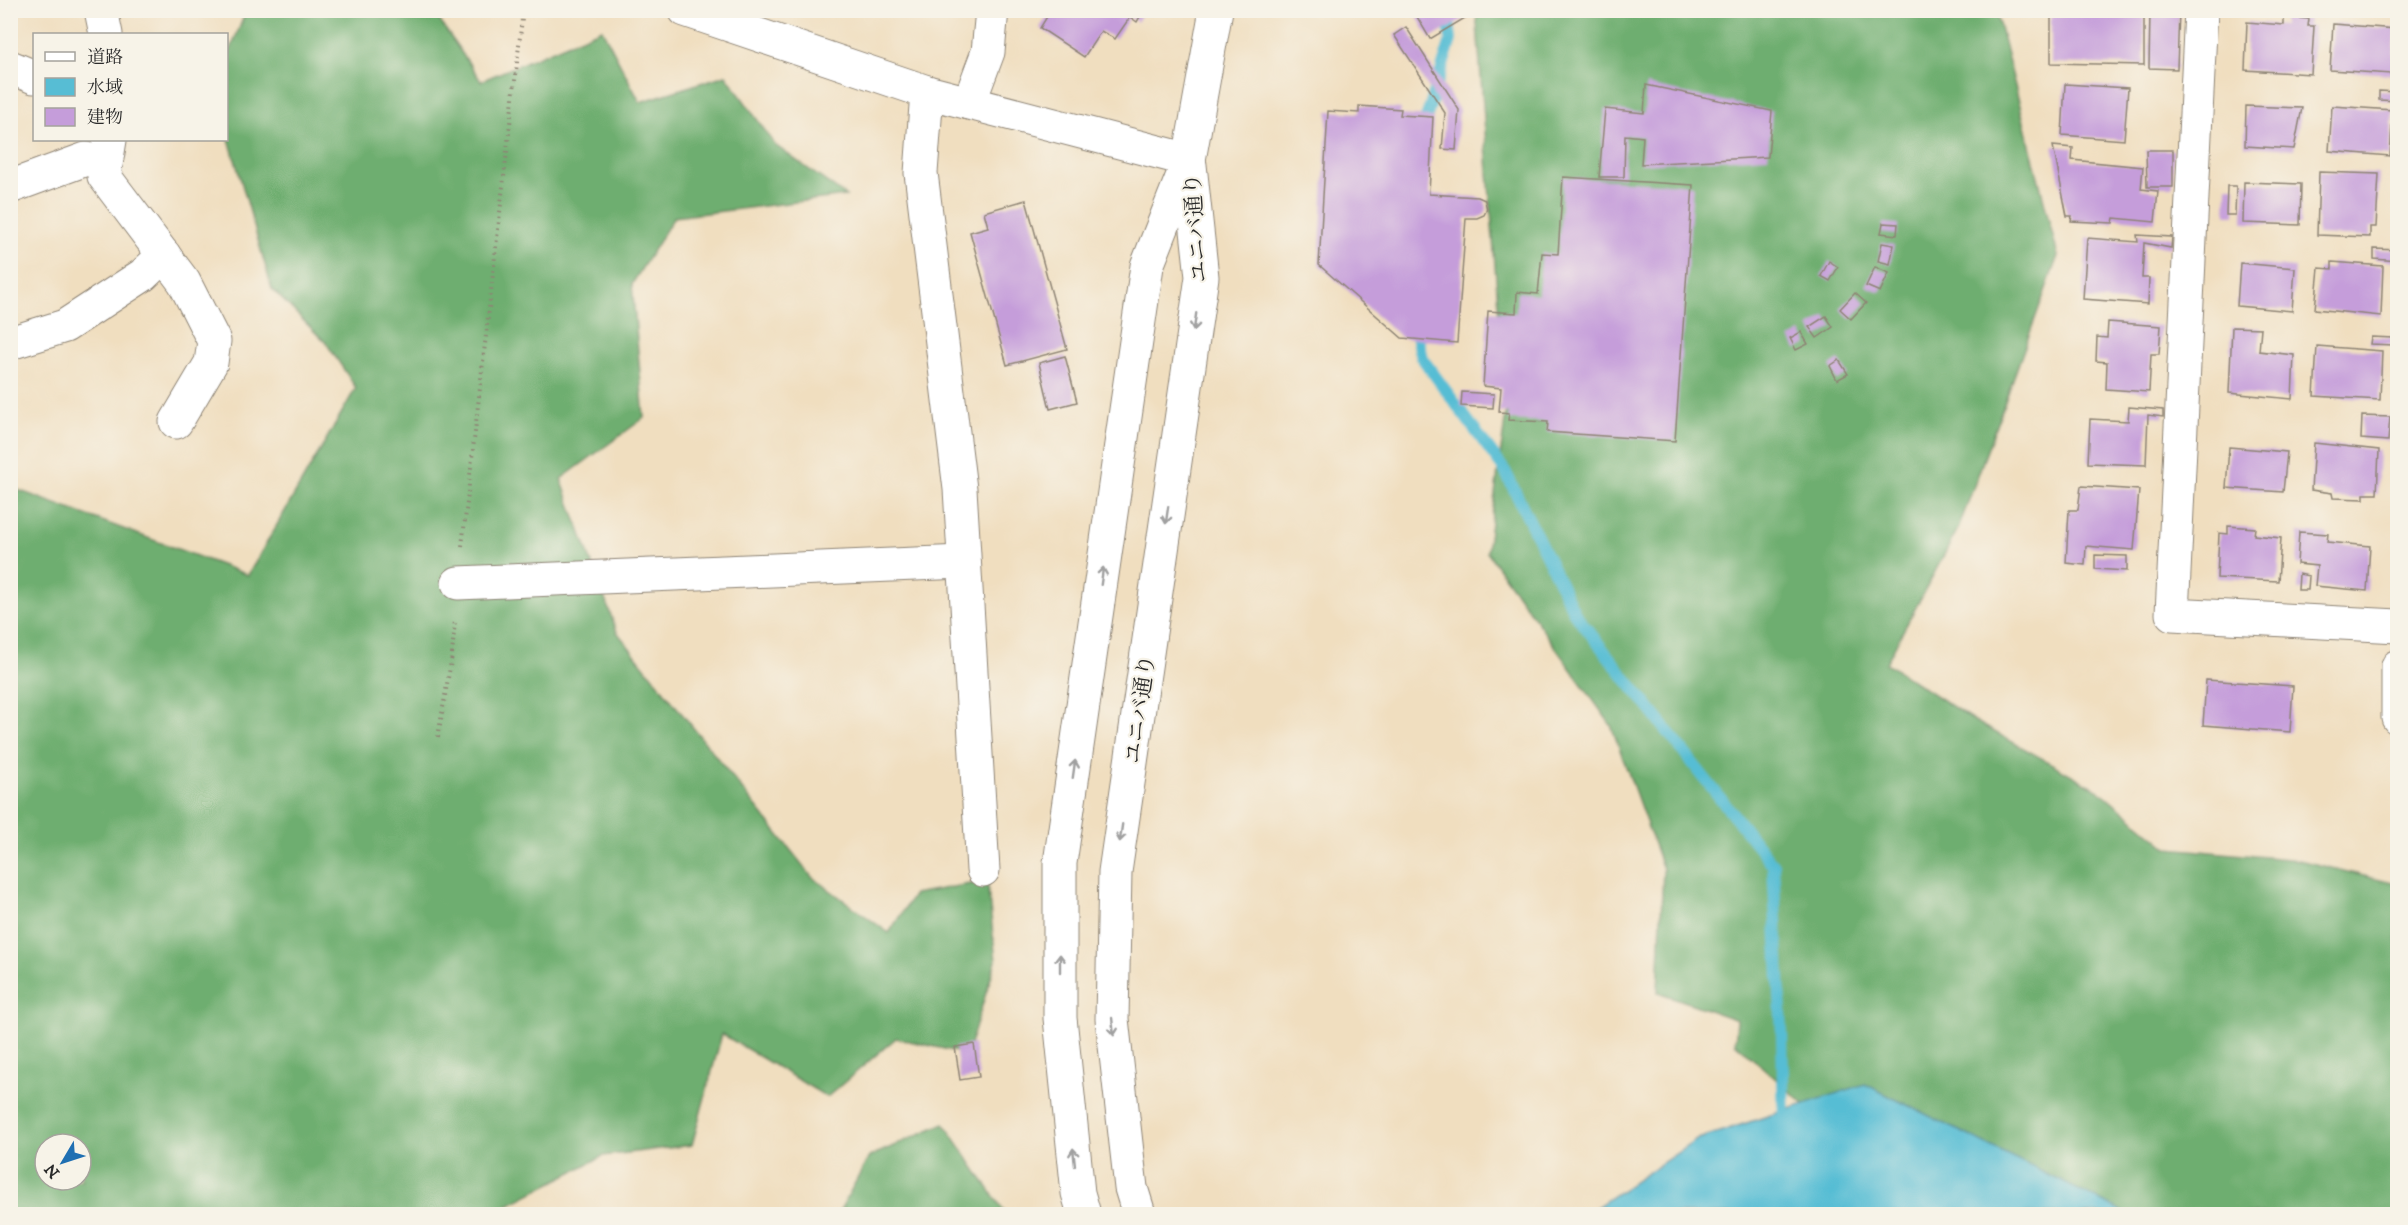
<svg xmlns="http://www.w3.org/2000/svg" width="2408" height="1225" viewBox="0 0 2408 1225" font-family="'IM FELL DW Pica','Noto Serif JP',serif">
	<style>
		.forest { fill: #6eae70; stroke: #4c6c4e; stroke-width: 1.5; fill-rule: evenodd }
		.water { fill: #57bdd4; stroke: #417480; stroke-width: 1.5 }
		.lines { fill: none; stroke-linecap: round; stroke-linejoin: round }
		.stream { stroke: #57bdd4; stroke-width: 12 }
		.building { fill: #c59dda }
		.minor-casing { stroke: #8e8475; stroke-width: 35 }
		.path { stroke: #8e8475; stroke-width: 4; stroke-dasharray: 1.5 4.5; stroke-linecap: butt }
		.minor { stroke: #fff; stroke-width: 33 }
		.oneway { stroke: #a0a0a0 }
		.labels { text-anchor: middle; stroke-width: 4.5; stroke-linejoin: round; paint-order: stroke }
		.street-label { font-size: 22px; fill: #2b2b2b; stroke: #f7f3e8 }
	</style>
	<rect width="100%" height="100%" fill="#f7f3e8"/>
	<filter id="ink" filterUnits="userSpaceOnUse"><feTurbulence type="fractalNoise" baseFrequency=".0167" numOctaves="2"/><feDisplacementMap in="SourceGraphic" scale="12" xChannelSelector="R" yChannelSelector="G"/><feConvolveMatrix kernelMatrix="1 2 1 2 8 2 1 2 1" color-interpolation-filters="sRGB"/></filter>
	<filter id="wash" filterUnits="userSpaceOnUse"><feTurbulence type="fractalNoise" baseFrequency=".008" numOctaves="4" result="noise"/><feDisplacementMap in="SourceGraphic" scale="24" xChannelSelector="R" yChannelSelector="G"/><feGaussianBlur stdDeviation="1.35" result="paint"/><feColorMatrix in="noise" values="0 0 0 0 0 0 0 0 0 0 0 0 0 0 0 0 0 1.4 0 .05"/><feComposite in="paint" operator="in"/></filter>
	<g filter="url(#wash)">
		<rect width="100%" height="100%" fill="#f0debf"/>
		<g class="forest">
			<path d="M246 11H433L481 81 602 29 640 102 726 75 775 145 846 196 674 217 632 284 644 418 561 479 617 632 812 877 889 933 914 894 987 881 996 961 967 1054 896 1038 827 1097 722 1034 692 1145 603 1156 491 1214H11L10 487 248 575 356 388 327 344 272 289 227 132V59ZM45 1144H81V1180H45Z"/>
			<path d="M1476 11H1996L2058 256 1959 527 1886 663 1973 720 2099 790 2168 848 2299 860 2397 884V1214H2073L1827 1124 1735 1043 1737 1020 1658 992 1663 869 1611 725 1487 552 1506 413Z"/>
			<path d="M944 1123 1006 1214H838L869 1157Z"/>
		</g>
		<path class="water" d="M1865 1084 2127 1214H1586L1698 1139Z"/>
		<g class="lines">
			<g class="stream">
				<path d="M1422 131 1451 40 1448 12"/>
				<path d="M1414 324 1422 358 1505 471 1575 614 1773 865 1782 1033 1784 1126"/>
			</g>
		</g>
		<g id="blocks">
			<g class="building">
				<path d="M1051 10H1144L1137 22 1130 17 1115 39 1101 31 1084 57 1040 28Z"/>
				<path d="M1413 10H1467L1470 15 1430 39Z"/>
				<path d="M2150 10H2179L2177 69 2149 68Z"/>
				<path d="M2051 15H2144V65L2051 63Z"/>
				<path d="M2284 17 2309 19 2308 26H2314L2311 74 2245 70 2247 22 2284 25Z"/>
				<path d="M2333 24 2396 29 2392 74 2330 70Z"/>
				<path d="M1406 27 1459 110 1456 150 1442 149 1445 113 1394 35Z"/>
				<path d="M2065 84 2128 88 2124 140 2062 135Z"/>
				<path d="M1646 85 1772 111 1768 157 1641 164 1643 137 1625 135 1624 177H1599L1605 109 1644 113Z"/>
				<path d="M2379 91 2398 92V101L2379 100Z"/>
				<path d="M1359 106 1401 109 1400 115 1433 117 1429 194 1478 197 1485 200 1487 209 1484 215 1477 218H1466L1457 343 1402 338 1319 265 1328 111 1359 113Z"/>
				<path d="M2246 106 2302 108 2294 149 2245 146Z"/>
				<path d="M2332 106 2393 110 2390 156 2329 151Z"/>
				<path d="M2053 146 2073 148 2072 160 2143 167 2141 189 2158 191 2155 222 2114 218 2113 223 2071 221 2072 216H2067Z"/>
				<path d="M2146 150H2173V187H2147Z"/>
				<path d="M2319 172 2379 174 2376 227H2370V237L2317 235Z"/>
				<path d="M1563 177 1693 185 1675 441 1547 432 1548 422 1508 420 1509 413 1499 412 1501 388 1483 386 1488 311 1516 313 1517 292 1538 294 1542 253 1558 254Z"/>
				<path d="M2244 182 2301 184 2300 225 2243 223Z"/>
				<path d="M2227 186H2236L2235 215H2226Z"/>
				<path d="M1026 200 1067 349 1007 365 970 232 988 227 984 212Z"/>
				<path d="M1883 223 1898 224 1897 235 1881 233Z"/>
				<path d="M2137 235 2172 237 2171 248 2144 243 2142 278H2149L2148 304 2083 299 2087 238 2138 242Z"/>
				<path d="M1882 243 1894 245 1890 264 1878 261Z"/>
				<path d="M2374 249 2398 250V261L2374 259Z"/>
				<path d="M1829 261 1838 267 1830 281 1821 276Z"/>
				<path d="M2332 262 2383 266 2381 316 2315 309 2319 268 2332 269Z"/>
				<path d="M2240 263 2295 268 2292 311 2237 306Z"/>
				<path d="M1875 267 1889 273 1880 292 1866 286Z"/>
				<path d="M1855 293 1866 303 1851 319 1840 309Z"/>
				<path d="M1826 316 1833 327 1817 338 1809 327Z"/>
				<path d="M2108 322 2161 326 2159 354H2151L2149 392 2106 389 2107 362 2096 361 2097 337 2107 338Z"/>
				<path d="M2232 327 2261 328 2259 351 2294 355 2292 399 2229 393Z"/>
				<path d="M1801 332 1808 344 1796 350 1790 338Z"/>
				<path d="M2371 337 2394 338V345L2370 344Z"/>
				<path d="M2317 346 2382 351 2380 400 2314 396Z"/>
				<path d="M1065 356 1077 402 1050 409 1039 363Z"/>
				<path d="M1839 360 1848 374 1837 380 1830 366Z"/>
				<path d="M1462 392 1494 394 1493 408 1461 406Z"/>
				<path d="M2129 407 2163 410V417L2148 415 2146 465 2088 463 2090 419 2128 421Z"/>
				<path d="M2362 416 2390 417 2388 441 2361 439Z"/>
				<path d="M2314 443 2379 450 2377 494H2364V499L2333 498 2332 493 2311 490Z"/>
				<path d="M2229 447 2287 452 2283 492 2226 488Z"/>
				<path d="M2081 486 2139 490 2134 550 2086 546 2085 565 2066 563 2069 510H2078Z"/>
				<path d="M2228 526 2255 528 2254 535 2281 538 2278 581 2217 578 2219 533 2228 534Z"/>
				<path d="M2299 532 2328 534 2327 542 2370 546 2367 591 2315 586 2317 566 2297 564Z"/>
				<path d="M2095 555 2127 556V571L2095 569Z"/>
				<path d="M2299 574 2309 576 2308 590H2298Z"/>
				<path d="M2206 680 2293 686 2290 732 2203 725Z"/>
				<path d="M974 1044 979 1077 960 1080 955 1047Z"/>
			</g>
		</g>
	</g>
	<g filter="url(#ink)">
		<use href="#blocks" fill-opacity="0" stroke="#8e8475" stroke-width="1.5"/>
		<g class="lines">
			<defs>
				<g id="minor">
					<path d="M101 10 106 34"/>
					<path d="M685 10 927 92 1189 160"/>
					<path d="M2201 10 2172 614 2398 626"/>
					<path d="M10 67 34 77"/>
					<path d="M927 92 921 173 960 489 983 870"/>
					<path d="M969 103 988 52 992 10"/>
					<path d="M110 140 104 176 184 282 214 341 211 363 176 422"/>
					<path d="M10 187 86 159 106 163"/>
					<path d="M10 343 65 326 143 275 164 255"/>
					<path d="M458 583 963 562"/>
					<path d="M2398 666V718"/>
					<path d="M1084 1214 1078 1193 1060 1018V863L1147 266 1189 160 1216 10"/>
					<path d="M1139 1214 1131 1188 1112 1019 1115 872 1202 277 1190 165"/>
				</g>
			</defs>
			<use href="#minor" class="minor-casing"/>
			<g class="path">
				<path d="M462 546 523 10"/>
				<path d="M438 737 452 655 455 619"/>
			</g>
			<use href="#minor" class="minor"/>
		</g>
		<defs><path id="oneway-shaft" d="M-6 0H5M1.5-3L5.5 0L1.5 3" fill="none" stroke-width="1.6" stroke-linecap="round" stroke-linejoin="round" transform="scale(1.5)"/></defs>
		<g class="oneway">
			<use href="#oneway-shaft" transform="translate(1195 322) rotate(98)"/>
			<use href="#oneway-shaft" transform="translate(1167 515) rotate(98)"/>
			<use href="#oneway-shaft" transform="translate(1102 576) rotate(-82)"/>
			<use href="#oneway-shaft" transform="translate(1074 769) rotate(-82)"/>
			<use href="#oneway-shaft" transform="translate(1121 833) rotate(98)"/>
			<use href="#oneway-shaft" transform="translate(1060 963) rotate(-90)"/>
			<use href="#oneway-shaft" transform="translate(1113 1027) rotate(84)"/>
			<use href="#oneway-shaft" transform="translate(1074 1157) rotate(-96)"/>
		</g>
	</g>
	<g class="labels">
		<g class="street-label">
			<text transform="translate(1195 228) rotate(-94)" y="8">ユニバ通り</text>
			<text transform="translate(1139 709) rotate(-82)" y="8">ユニバ通り</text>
		</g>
	</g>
	<rect width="2408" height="1225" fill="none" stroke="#f7f3e8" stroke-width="36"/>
	<rect x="33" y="33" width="195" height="108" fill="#f7f3e8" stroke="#a5a39c" stroke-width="1.5"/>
	<rect x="45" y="52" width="30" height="9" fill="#ffffff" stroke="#a5a39c" stroke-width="1.5"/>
	<text x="87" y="63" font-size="18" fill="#2b2b2b">道路</text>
	<rect x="45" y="78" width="30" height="18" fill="#57bdd4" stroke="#a5a39c" stroke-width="1.5"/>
	<text x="87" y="93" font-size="18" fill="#2b2b2b">水域</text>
	<rect x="45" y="108" width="30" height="18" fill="#c59dda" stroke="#a5a39c" stroke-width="1.5"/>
	<text x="87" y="123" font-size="18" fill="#2b2b2b">建物</text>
	<g transform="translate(63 1162) rotate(231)"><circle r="28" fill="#f7f3e8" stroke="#a5a39c" stroke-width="1.5"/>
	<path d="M0-4.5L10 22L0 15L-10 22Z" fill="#1f6fb2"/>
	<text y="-9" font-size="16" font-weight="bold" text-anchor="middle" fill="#2b2b2b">N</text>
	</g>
</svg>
